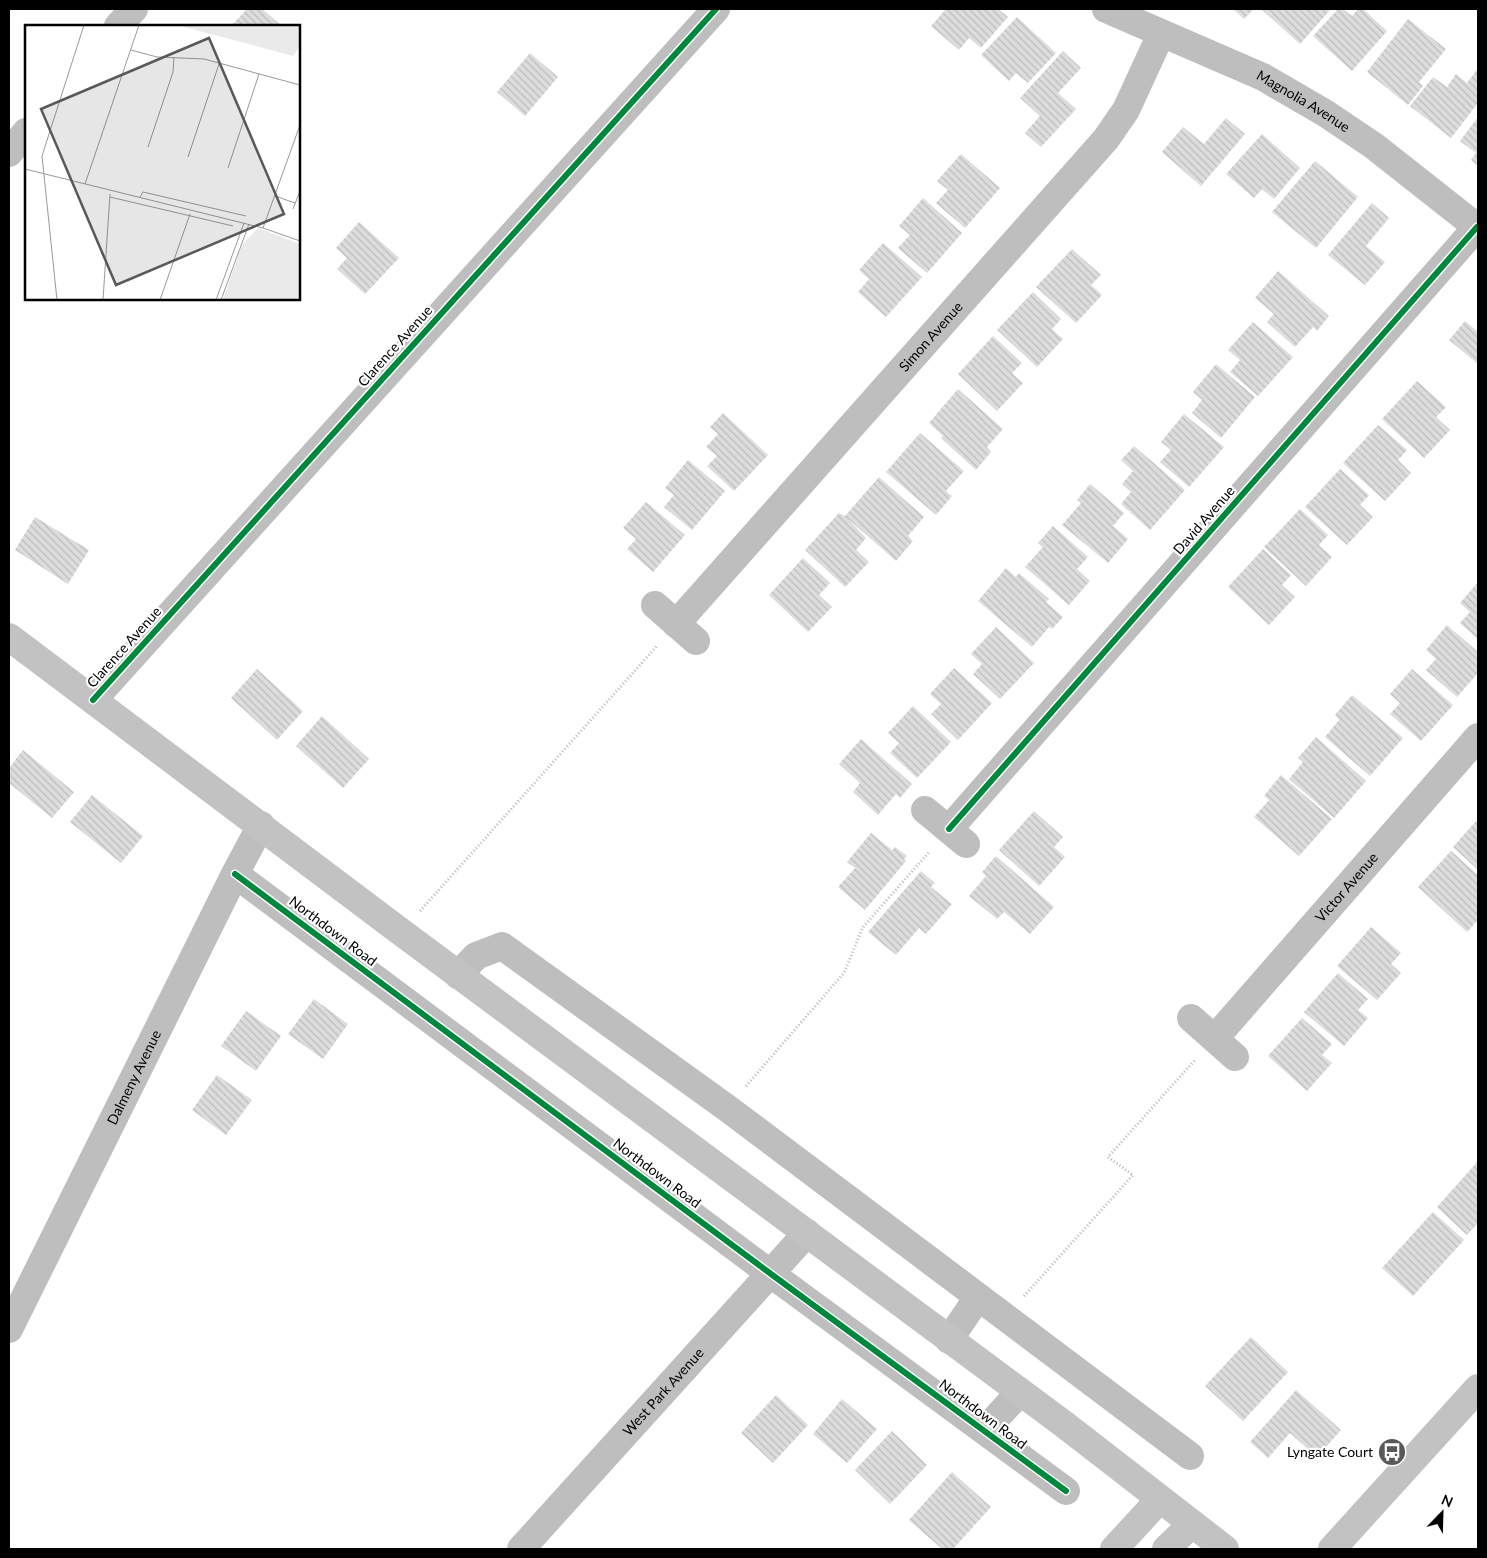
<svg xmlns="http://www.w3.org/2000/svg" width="1487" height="1558" viewBox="0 0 1487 1558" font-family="Lato,sans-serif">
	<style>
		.building { fill: url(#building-back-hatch) }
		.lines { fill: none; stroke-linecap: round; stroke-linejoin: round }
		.path { stroke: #b8b8b8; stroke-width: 3; stroke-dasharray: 1 2.5; stroke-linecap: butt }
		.minor { stroke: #bebebe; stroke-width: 28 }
		.secondary { stroke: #c2c2c2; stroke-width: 28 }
		.cycleway-casing { stroke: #fff; stroke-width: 9 }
		.cycleway { stroke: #00873e; stroke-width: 6 }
		.labels { text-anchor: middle; stroke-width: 4.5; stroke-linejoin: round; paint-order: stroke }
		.street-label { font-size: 14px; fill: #000; stroke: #fff }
		.poi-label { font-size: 14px; fill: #000; stroke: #fff; text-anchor: end }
		.inset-road { fill: none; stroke: #999; stroke-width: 1 }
		.view { fill: #595959; fill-opacity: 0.15; stroke: #595959; stroke-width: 2.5 }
		.inset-edge { fill: none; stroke: #000; stroke-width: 2.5 }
	</style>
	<defs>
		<pattern id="building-back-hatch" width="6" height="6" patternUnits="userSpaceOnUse" patternTransform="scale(1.25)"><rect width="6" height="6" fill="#ddd"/><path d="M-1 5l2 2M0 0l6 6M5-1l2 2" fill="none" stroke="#bcbcbc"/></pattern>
	</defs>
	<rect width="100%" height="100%" fill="#fff"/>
	<g class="building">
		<path d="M247 9H262L282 26H231Z"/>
		<path d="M946 9H998L1008 17 981 48 969 38 959 50 931 26Z"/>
		<path d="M1233 9H1254L1244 19Z"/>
		<path d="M1261 9H1331L1300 44Z"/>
		<path d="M1338 9H1343L1352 16 1358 9H1363L1387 31 1352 71 1313 36Z"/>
		<path d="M1017 17 1056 53 1028 83 1016 73 1009 81 981 55Z"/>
		<path d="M1408 19 1446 49 1419 82 1423 86 1408 105 1367 72Z"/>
		<path d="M1063 51 1081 68 1058 93 1076 109 1041 147 1025 133 1040 116 1020 98Z"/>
		<path d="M530 53 558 77 525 116 497 92Z"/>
		<path d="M1478 68V103L1451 138 1410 106 1433 77 1447 87 1456 74 1467 83Z"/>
		<path d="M1478 117V166L1471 160 1476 153 1460 141Z"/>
		<path d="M1226 118 1245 134 1201 186 1162 152 1183 127 1204 144Z"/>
		<path d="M1262 134 1300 168 1274 199 1262 189 1254 198 1226 174Z"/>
		<path d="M961 154 1000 188 965 228 936 203 948 190 937 181Z"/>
		<path d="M1315 161 1358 197 1316 248 1272 212Z"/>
		<path d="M923 198 962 233 927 273 898 248 910 235 899 226Z"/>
		<path d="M1372 203 1389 218 1366 246 1385 262 1365 285 1328 255Z"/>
		<path d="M359 222 399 258 365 294 337 269 347 258 336 248Z"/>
		<path d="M883 243 922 277 886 317 858 292 869 279 859 270Z"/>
		<path d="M1072 249 1101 275 1091 285 1102 295 1076 323 1036 287Z"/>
		<path d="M1278 271 1329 316 1317 331 1313 327 1295 347 1267 322 1274 314 1255 298Z"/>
		<path d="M1033 292 1061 319 1052 329 1063 339 1037 367 997 330Z"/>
		<path d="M1465 321 1478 332V364L1449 340Z"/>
		<path d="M1253 322 1293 357 1258 396 1230 372 1240 360 1228 350Z"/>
		<path d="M993 336 1022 363 1012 373 1023 383 997 411 958 374Z"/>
		<path d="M1216 364 1255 397 1221 438 1192 413 1202 400 1193 392Z"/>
		<path d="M1417 381 1446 407 1436 417 1450 430 1424 458 1382 419Z"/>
		<path d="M958 389 1003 429 987 447 991 452 976 470 941 438 943 436 929 423Z"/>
		<path d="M723 413 768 455 734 491 707 466 717 456 706 447 718 434 710 427Z"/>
		<path d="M1184 414 1224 447 1189 487 1160 462 1171 450 1161 442Z"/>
		<path d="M1378 425 1407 450 1398 460 1411 473 1385 501 1343 463Z"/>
		<path d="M920 433 964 471 946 491 952 496 936 515 886 472Z"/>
		<path d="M1134 446 1185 490 1150 530 1121 504 1131 492 1122 484 1133 471 1121 460Z"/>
		<path d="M688 460 725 491 692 530 664 507 674 495 665 488Z"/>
		<path d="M1340 469 1369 495 1360 505 1373 517 1347 545 1305 507Z"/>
		<path d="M879 477 924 517 908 536 913 541 896 561 847 518 866 538 856 550 869 562 845 587 805 550 839 513 845 516Z"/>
		<path d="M1090 484 1124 513 1113 526 1128 539 1108 563 1062 525 1081 503 1077 500Z"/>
		<path d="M646 502 685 535 653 572 627 549 636 539 623 528Z"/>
		<path d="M1300 509 1328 535 1319 545 1332 557 1306 586 1264 547Z"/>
		<path d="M35 517 89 550 68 584 15 550Z"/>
		<path d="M1053 526 1088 557 1077 569 1090 581 1069 605 1025 567 1043 547 1038 543Z"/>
		<path d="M1263 549 1291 575 1282 585 1295 597 1269 625 1228 587Z"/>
		<path d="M803 558 830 583 819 595 832 607 808 632 769 595Z"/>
		<path d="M1006 568 1016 577 1019 573 1049 599 1046 602 1063 617 1052 629 1049 627 1032 647 978 601Z"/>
		<path d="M1478 582V639L1460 623 1470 612 1460 603Z"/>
		<path d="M1447 625 1478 652V673L1457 697 1426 670 1436 659 1426 650Z"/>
		<path d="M996 627 1034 663 1000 699 973 674 982 664 971 654Z"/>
		<path d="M954 668 992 703 958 740 931 714 941 704 930 694Z"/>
		<path d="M257 669 303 711 277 740 231 698Z"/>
		<path d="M1412 669 1453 705 1421 741 1390 714 1400 703 1390 694Z"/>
		<path d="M1352 695 1403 738 1370 776 1325 737 1339 720 1335 715Z"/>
		<path d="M913 706 951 742 917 778 890 753 899 743 888 733Z"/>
		<path d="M322 716 369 759 343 788 296 746Z"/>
		<path d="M1316 737 1366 781 1334 818 1289 779 1303 762 1298 758Z"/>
		<path d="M861 739 912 784 900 798 896 794 878 815 853 792 860 783 839 764Z"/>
		<path d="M23 750 74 792 52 818 9 783V768Z"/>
		<path d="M1281 775 1332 819 1299 856 1254 817 1269 800 1264 796Z"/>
		<path d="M92 795 143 836 121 863 70 822Z"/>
		<path d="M1034 811 1063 837 1054 847 1065 857 1039 886 999 850Z"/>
		<path d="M1478 819V870L1453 847Z"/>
		<path d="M871 833 892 850 895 847 907 856 904 859 906 861 865 910 838 887 855 868 847 862Z"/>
		<path d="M1451 851 1478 875V920L1467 932 1418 887Z"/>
		<path d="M996 856 1054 907 1030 934 1004 912 997 919 969 896 986 876 982 872Z"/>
		<path d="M921 871 935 883 931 887 952 904 926 934 919 928 896 955 868 932Z"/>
		<path d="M1371 927 1401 953 1391 964 1401 973 1377 1000 1337 966Z"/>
		<path d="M1338 973 1368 999 1358 1010 1368 1018 1344 1046 1304 1012Z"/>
		<path d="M314 999 348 1024 323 1059 288 1034Z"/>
		<path d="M246 1011 281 1036 256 1071 221 1046Z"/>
		<path d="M1302 1018 1332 1044 1322 1055 1332 1063 1307 1091 1268 1056Z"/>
		<path d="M217 1075 252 1100 226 1135 192 1110Z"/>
		<path d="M1478 1161V1223L1467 1235 1437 1207Z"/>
		<path d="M1433 1212 1464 1240 1413 1296 1382 1268Z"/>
		<path d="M1251 1337 1288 1372 1243 1421 1205 1386Z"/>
		<path d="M1296 1390 1341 1430 1317 1457 1290 1433 1268 1458 1250 1442Z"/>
		<path d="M776 1395 808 1425 773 1463 741 1433Z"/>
		<path d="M842 1399 877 1429 847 1463 813 1434Z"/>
		<path d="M892 1431 927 1465 890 1504 855 1470Z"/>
		<path d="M952 1472 991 1507 953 1549H942L909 1520Z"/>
	</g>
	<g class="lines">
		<g class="path">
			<path d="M420 911 657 646"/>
			<path d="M746 1086 844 973 863 927 930 851"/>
			<path d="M1024 1296 1133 1175 1108 1157 1195 1060"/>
		</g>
		<g class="minor">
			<path id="s1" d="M1106 9 1263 77 1325 113 1374 146 1478 228"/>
			<path d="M118 26 134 9"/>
			<path d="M9 153 26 132"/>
			<path d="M655 605 696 641"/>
			<path id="s2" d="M676 624 1106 139 1126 110 1161 34"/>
			<path d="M93 700 716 9"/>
			<path d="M925 810 966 844"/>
			<path d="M949 829 1477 227"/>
			<path d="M235 874 771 1274 1066 1491"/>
			<path d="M458 975 476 956 502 946 727 1108 1190 1456"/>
			<path d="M1191 1018 1235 1057"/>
			<path id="s3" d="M1215 1038 1478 737"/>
			<path id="s4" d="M9 1329 235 874 261 825"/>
			<path d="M949 1340 978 1297"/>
			<path d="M985 1430 1020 1392"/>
			<path id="s5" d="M521 1549 807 1233"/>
		</g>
		<g class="secondary">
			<path d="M9 637 401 932 1065 1425 1225 1549"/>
			<path d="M1114 1549 1160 1499"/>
			<path d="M1166 1549 1192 1524"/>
			<path d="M1332 1549 1478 1388"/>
		</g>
		<defs>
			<g id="cycleway">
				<path d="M93 700 716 9"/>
				<path d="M949 829 1477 227"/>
				<path d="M235 874 771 1274 1066 1491"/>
			</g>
		</defs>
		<use href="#cycleway" class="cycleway-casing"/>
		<use href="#cycleway" class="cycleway"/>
	</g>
	<defs>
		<symbol id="bus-disc" viewBox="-11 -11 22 22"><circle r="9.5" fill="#595959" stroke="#fff"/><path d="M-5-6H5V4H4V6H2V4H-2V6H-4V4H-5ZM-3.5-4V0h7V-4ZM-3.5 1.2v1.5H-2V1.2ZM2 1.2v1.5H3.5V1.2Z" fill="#fff"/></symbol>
	</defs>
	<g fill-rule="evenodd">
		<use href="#bus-disc" x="1376" y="1436" width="32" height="32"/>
	</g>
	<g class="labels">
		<g class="street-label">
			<text dy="5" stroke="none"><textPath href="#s1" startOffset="218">Magnolia Avenue</textPath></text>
			<text dy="5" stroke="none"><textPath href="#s2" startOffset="384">Simon Avenue</textPath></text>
			<text transform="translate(395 346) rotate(-48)" y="5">Clarence Avenue</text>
			<text transform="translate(1204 520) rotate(-49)" y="5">David Avenue</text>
			<text transform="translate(124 647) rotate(-48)" y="5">Clarence Avenue</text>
			<text dy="5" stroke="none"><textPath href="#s3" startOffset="200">Victor Avenue</textPath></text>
			<text transform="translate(333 931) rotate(37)" y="5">Northdown Road</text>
			<text dy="5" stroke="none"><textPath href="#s4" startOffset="281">Dalmeny Avenue</textPath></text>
			<text transform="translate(657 1173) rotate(37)" y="5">Northdown Road</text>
			<text dy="5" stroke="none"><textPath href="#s5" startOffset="212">West Park Avenue</textPath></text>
			<text transform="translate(983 1414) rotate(37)" y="5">Northdown Road</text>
		</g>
		<g class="poi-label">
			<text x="1373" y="1457">Lyngate Court</text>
		</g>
	</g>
	<g transform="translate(25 25)">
		<rect width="275" height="275" fill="#fff"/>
		<path d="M152 0H275V21L268 31ZM233 203 275 219V275H198L217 220Z" fill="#eaeaea"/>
		<path class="inset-road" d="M106 25 132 32 179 34 275 60M123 122 148 47 149 32M163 132 194 39M203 143 234 49M0 144 238 203 275 100M60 159 114 0M250 171 270 178M85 172 208 201M115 172 118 167 221 191M268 184 275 166M238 203 275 216M32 275 17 131 59 0M78 275 85 169M135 275 165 189M191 275 219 198M196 275 224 199"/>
		<path class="view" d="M184 13 259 189 91 260 16 84Z"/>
		<rect width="275" height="275" class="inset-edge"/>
	</g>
	<rect width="1487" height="1558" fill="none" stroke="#000000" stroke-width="20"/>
	<g transform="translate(1442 1513) rotate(23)" stroke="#ffffff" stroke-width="4" paint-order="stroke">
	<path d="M0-4L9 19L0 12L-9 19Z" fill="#000000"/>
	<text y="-8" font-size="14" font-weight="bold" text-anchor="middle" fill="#000000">N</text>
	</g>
</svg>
